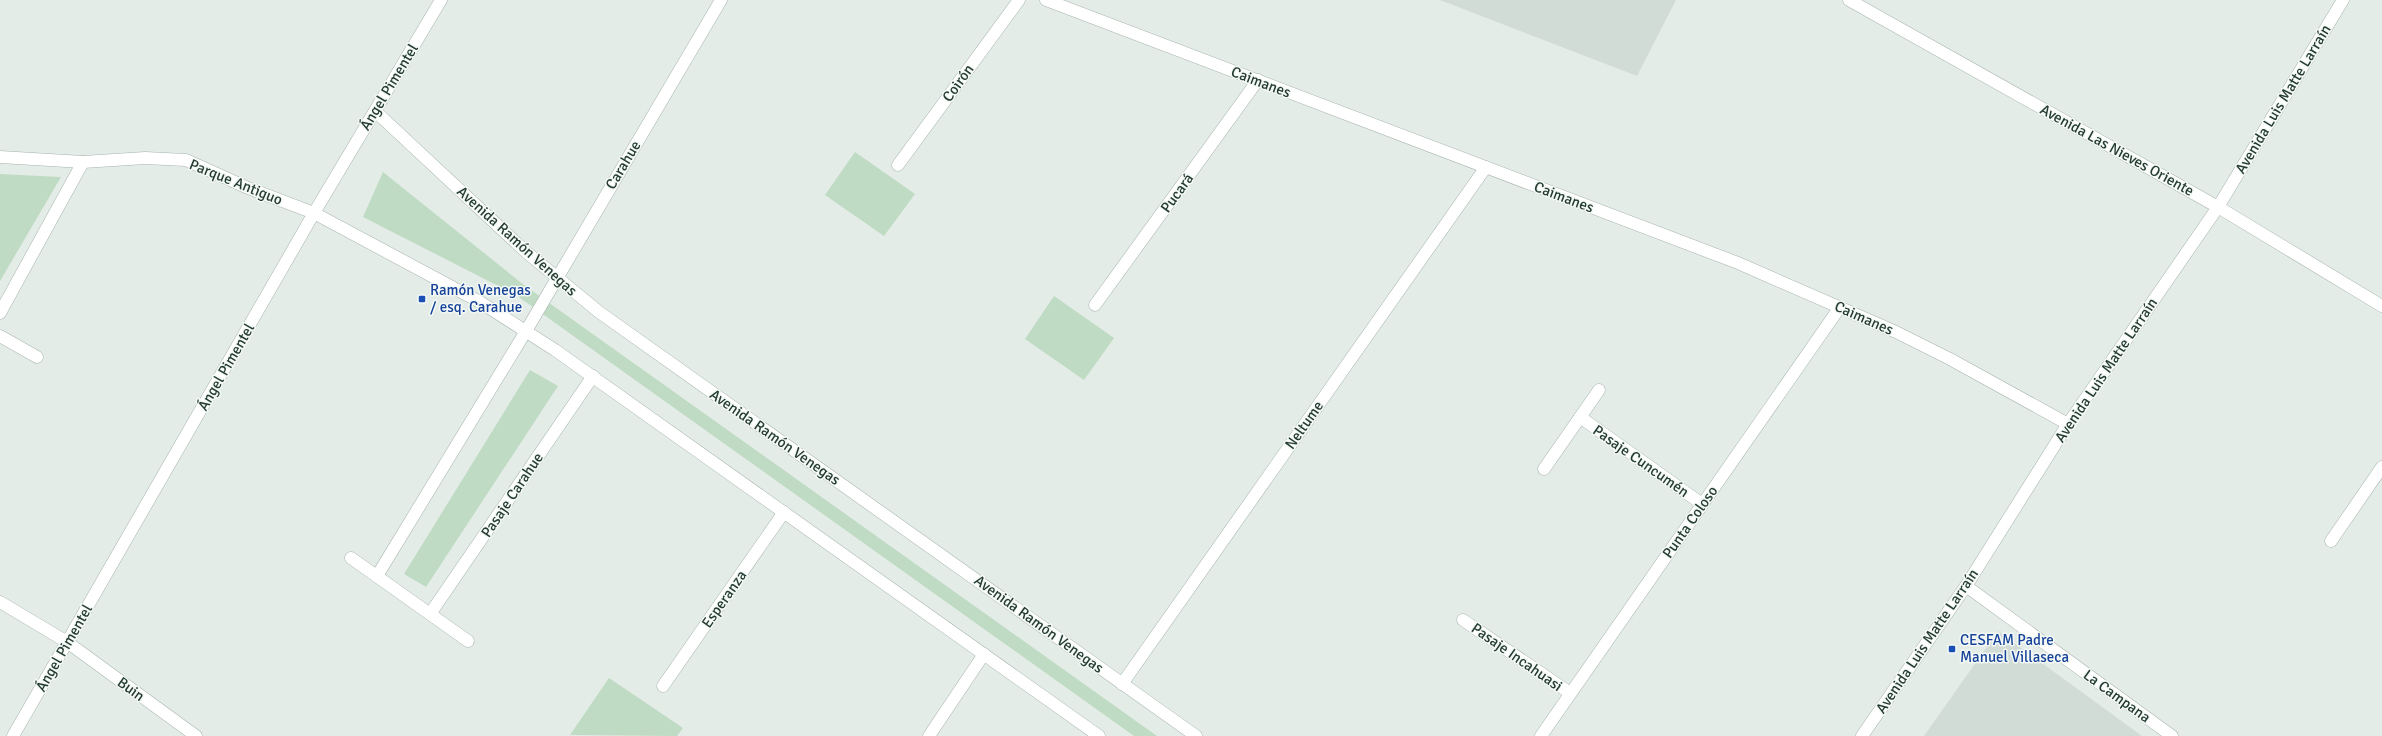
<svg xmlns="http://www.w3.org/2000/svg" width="2382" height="736" viewBox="0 0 2382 736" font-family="Signika,sans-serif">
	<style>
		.built { fill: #d2dcd6 }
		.green { fill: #bfdbc3 }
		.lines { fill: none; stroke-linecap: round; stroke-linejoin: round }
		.minor-casing { stroke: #a7b4ae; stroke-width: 13 }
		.tertiary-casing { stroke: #a7b4ae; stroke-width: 13 }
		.minor { stroke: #fff; stroke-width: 12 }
		.tertiary { stroke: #fff; stroke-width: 12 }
		.transit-dot { fill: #1a4fb4; stroke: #f4f9f6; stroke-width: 1.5 }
		.labels { text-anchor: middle; stroke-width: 3; stroke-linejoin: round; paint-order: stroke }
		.street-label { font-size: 15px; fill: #253c33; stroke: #f4f9f6 }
		.transit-label { font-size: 15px; fill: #164399; stroke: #f4f9f6; text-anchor: start }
	</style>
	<rect width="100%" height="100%" fill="#e4ece8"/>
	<g class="built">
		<path d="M1440 0H1676L1637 76Z"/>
		<path d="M1998 631 2142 736H1924Z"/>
	</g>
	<g class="green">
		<path d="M855 152 915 194 884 236 825 195Z"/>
		<path d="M383 172 524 285 1157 736H1134L516 295 363 217Z"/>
		<path d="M0 174 61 177 0 281Z"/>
		<path d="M1054 296 1114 338 1084 380 1025 339Z"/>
		<path d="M530 370 558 386 426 587 404 574Z"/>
		<path d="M609 678 683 728 677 736 570 735Z"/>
	</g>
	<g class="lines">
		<defs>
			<g id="minor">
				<path d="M1046 0 1738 263 1896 332 1950 359 2068 424"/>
				<path d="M0 157 83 162 145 158 186 160 248 188 314 213 13 736"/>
				<path d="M898 165 1019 0"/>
				<path d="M1095 305 1258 80"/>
				<path d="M0 313 83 162"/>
				<path d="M0 336 37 357"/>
				<path d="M1580 417 1702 504"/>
				<path d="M1544 469 1599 390"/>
				<path d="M2331 541 2382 467"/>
				<path d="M351 558 468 641"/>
				<path d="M377 576 526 331 721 0"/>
				<path d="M1966 586 2172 736"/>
				<path d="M0 602 67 642 196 736"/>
				<path d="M430 614 593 376"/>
				<path d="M1463 620 1570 693"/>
				<path d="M1122 684 1486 167"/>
				<path d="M663 686 784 512"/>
				<path d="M929 736 984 654"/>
				<path d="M1541 736 1840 307"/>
			</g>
			<g id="tertiary">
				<path d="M441 0 314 213 480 302 555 350 1099 736"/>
				<path d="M1849 0 2218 207 2382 306"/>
				<path d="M375 111 525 251 599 312 1196 736"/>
				<path d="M1862 736 1966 586 2068 424 2218 207 2343 0"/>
			</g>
		</defs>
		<use href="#minor" class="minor-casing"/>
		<use href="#tertiary" class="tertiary-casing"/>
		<use href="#minor" class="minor"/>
		<use href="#tertiary" class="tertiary"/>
	</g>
	<g class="transit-dot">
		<rect x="418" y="295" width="8" height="8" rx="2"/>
		<rect x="1948" y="645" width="8" height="8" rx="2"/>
	</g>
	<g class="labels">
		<g class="street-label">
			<text transform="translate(1261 82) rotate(21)" y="5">Caimanes</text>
			<text transform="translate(958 83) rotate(-54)" y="5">Coirón</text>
			<text transform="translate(389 87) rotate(-59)" y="5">Ángel Pimentel</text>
			<text transform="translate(2283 99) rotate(-59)" y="5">Avenida Luis Matte Larraín</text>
			<text transform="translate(2117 150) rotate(29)" y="5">Avenida Las Nieves Oriente</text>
			<text transform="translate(623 165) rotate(-59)" y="5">Carahue</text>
			<text transform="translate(236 182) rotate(22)" y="5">Parque Antiguo</text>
			<text transform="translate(1177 193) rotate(-54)" y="5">Pucará</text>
			<text transform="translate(1564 197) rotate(21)" y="5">Caimanes</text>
			<text transform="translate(517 241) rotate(42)" y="5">Avenida Ramón Venegas</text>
			<text transform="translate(1864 318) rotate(24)" y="5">Caimanes</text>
			<text transform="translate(226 367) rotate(-60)" y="5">Ángel Pimentel</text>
			<text transform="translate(2106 370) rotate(-56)" y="5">Avenida Luis Matte Larraín</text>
			<text transform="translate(1304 425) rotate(-55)" y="5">Neltume</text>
			<text transform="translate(775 437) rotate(35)" y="5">Avenida Ramón Venegas</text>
			<text transform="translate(1641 461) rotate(35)" y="5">Pasaje Cuncumén</text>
			<text transform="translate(512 495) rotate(-56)" y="5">Pasaje Carahue</text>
			<text transform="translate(1690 522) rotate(-55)" y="5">Punta Coloso</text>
			<text transform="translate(724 599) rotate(-55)" y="5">Esperanza</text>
			<text transform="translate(1039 624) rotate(36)" y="5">Avenida Ramón Venegas</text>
			<text transform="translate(1927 641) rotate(-56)" y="5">Avenida Luis Matte Larraín</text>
			<text transform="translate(64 648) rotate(-60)" y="5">Ángel Pimentel</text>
			<text transform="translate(1517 657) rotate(35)" y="5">Pasaje Incahuasi</text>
			<text transform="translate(131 689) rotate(36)" y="5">Buin</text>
			<text transform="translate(2117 696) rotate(36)" y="5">La Campana</text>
		</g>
		<g class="transit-label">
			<text x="430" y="295">Ramón Venegas<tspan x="430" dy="17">/ esq. Carahue</tspan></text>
			<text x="1960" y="645">CESFAM Padre<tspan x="1960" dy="17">Manuel Villaseca</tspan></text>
		</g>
	</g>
</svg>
